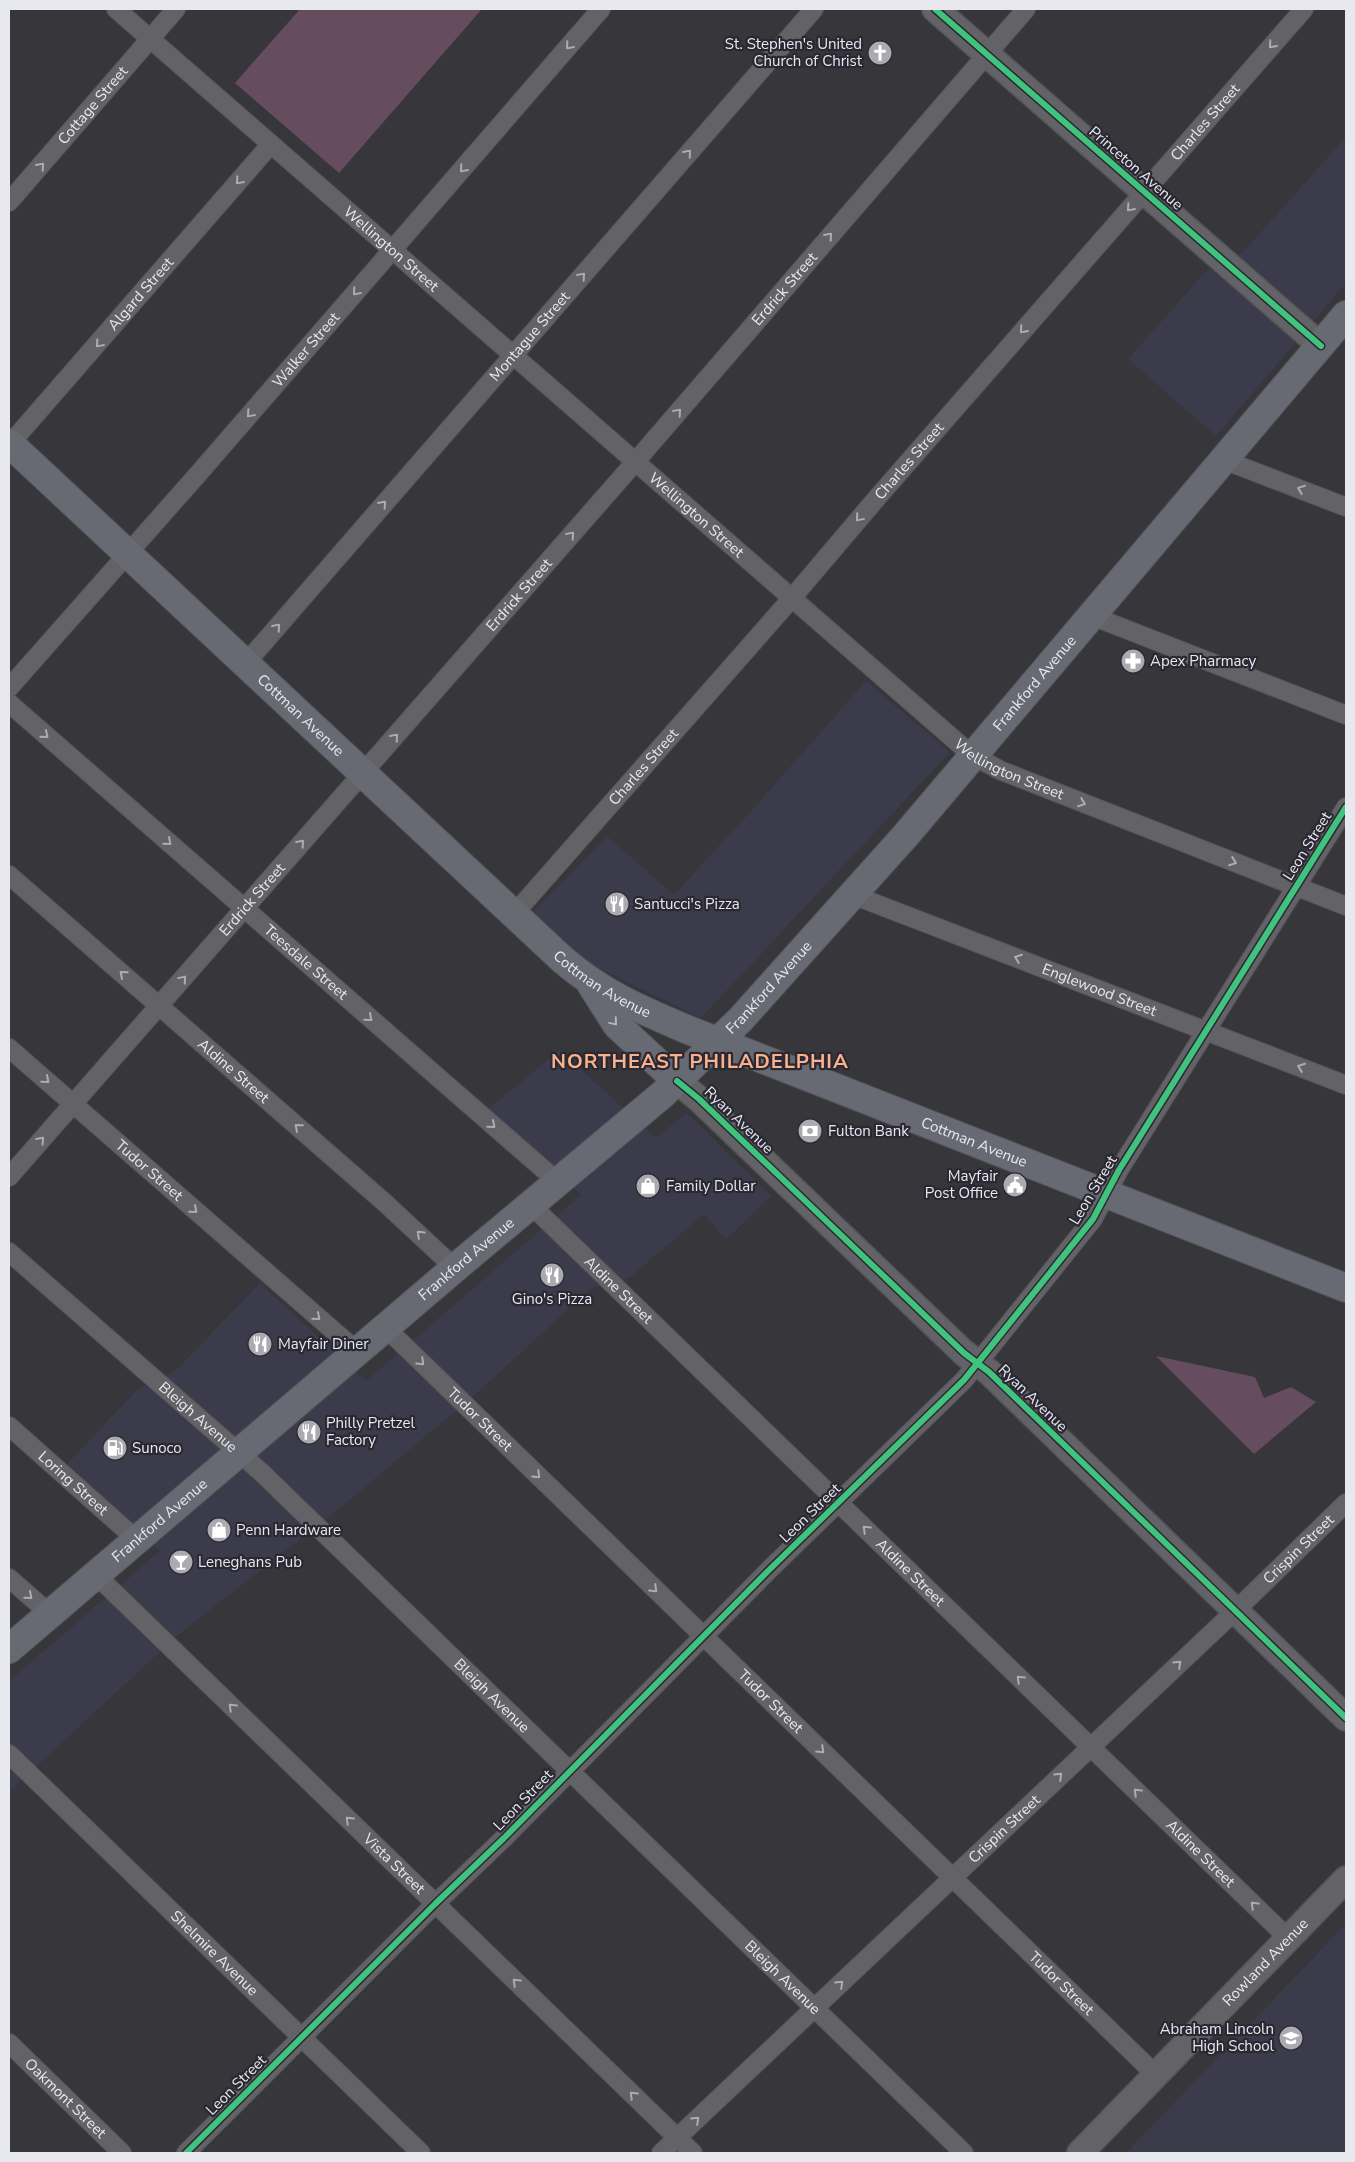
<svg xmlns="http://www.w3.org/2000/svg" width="1355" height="2162" viewBox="0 0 1355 2162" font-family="'Nunito Sans',sans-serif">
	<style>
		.built { fill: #3c3b4b }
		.green { fill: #654c5e }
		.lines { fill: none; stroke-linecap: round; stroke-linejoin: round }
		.street-casing { stroke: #535358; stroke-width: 20 }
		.secondary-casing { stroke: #535358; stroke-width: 28 }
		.primary-casing { stroke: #535358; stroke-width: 30 }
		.street { stroke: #636367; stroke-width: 18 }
		.secondary { stroke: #636367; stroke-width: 25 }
		.primary { stroke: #686a73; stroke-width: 28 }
		.cycleway-casing { stroke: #2a2933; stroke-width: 9 }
		.cycleway { stroke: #40c37c; stroke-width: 6 }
		.oneway { stroke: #acacb2 }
		.oneway2 { stroke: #b5b6bd }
		.labels { text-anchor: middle; stroke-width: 4.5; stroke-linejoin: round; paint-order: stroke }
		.poi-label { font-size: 15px; fill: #e8e8ef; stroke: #2a2933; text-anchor: start }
		.street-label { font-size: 15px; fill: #e8e8ef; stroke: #2a2933 }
		.district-label { font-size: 20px; font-weight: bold; letter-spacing: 1px; fill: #fab18c; stroke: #2a2933 }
	</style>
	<rect width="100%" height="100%" fill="#36363b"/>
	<g class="built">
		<path d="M1346 137V283L1216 436 1128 359 1209 268 1218 276 1246 249Z"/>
		<path d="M866 681 950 752 701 1018 586 962 533 912 607 836 674 895 761 800Z"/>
		<path d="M560 1050 656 1138 687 1113 771 1196 726 1240 704 1214 629 1278 590 1289 475 1395 329 1517 178 1635 9 1792V1681L160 1551 65 1466 137 1390 175 1371 260 1283 366 1381 581 1195 488 1109Z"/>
		<path d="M1346 1924V2153H1126Z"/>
	</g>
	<g class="green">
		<path d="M300 9H482L339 173 235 83Z"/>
		<path d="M1156 1356 1255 1377 1264 1398 1291 1387 1316 1402 1254 1454Z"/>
	</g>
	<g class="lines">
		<defs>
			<g id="street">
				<path id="s1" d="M116 9 973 756 1002 771 1346 906"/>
				<path id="s2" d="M9 202 176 9"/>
				<path id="s3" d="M10 444 271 144"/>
				<path d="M1224 460 1346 507"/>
				<path d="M1092 616 1346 715"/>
				<path id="s4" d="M245 664 814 9"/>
				<path id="s5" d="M9 688 199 473 601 9"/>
				<path id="s6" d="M9 703 558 1182"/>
				<path id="s7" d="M9 875 384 1202 455 1268"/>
				<path id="s8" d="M853 895 1346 1085"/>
				<path id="s9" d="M514 914 792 598 876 499 1304 9"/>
				<path id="s10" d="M9 1048 358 1352"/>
				<path id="s11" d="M9 1177 636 461 1026 9"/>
				<path id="s12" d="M531 1205 1289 1939"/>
				<path id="s13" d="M9 1252 261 1472 964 2153"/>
				<path id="s14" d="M386 1328 1156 2075"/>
				<path id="s15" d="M9 1426 137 1540"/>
				<path id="s16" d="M96 1575 693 2153"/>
				<path d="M9 1578 50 1614"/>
				<path id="s17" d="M9 1754 421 2153"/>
				<path id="s18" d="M9 2043 122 2153"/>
				<path d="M186 2153 435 1904 504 1838 769 1570 964 1380 1093 1219 1119 1170 1346 807"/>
				<path id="s19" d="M661 2153 1235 1611 1346 1503"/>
			</g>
			<g id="secondary">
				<path d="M935 9 1321 346"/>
				<path d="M677 1081 699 1099 964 1353 989 1372 1346 1718"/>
				<path id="s20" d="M1080 2153 1346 1879"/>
			</g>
			<g id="primary">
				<path id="s21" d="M9 443 563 960C603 994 639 1009 686 1029L1346 1288"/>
				<path d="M592 986 617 1025 677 1081"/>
				<path id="s22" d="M9 1649 455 1268 663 1094 740 1020 906 835 1346 315"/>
			</g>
		</defs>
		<use href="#street" class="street-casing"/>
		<use href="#secondary" class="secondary-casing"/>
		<use href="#primary" class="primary-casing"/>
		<use href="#street" class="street"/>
		<use href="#secondary" class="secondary"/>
		<use href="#primary" class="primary"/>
		<defs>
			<g id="cycleway">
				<path d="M935 9 1321 346"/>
				<path d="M677 1081 699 1099 964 1353 989 1372 1346 1718"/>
				<path d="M186 2153 435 1904 504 1838 769 1570 964 1380 1093 1219 1119 1170 1346 807"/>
			</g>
		</defs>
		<use href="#cycleway" class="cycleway-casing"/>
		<use href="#cycleway" class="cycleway"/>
	</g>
	<defs><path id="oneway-chevron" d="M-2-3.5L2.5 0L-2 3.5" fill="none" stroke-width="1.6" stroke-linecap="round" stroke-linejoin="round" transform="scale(1.25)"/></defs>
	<g class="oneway">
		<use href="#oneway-chevron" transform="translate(1272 45) rotate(131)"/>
		<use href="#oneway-chevron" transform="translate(569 46) rotate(131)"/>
		<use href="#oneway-chevron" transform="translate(688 153) rotate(-49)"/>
		<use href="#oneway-chevron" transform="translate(41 166) rotate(-49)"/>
		<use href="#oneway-chevron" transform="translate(463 169) rotate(131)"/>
		<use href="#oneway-chevron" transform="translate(239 181) rotate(131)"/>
		<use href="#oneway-chevron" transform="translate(1130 208) rotate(131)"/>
		<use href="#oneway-chevron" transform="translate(829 236) rotate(-49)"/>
		<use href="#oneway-chevron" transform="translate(582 276) rotate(-49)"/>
		<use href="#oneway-chevron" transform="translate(356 292) rotate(131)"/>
		<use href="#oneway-chevron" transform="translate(1023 330) rotate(131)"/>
		<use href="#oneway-chevron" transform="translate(99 344) rotate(131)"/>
		<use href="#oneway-chevron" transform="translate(678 412) rotate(-49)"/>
		<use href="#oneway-chevron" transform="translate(250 414) rotate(131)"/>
		<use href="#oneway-chevron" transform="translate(1301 489) rotate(-159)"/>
		<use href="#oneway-chevron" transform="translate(383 504) rotate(-49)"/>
		<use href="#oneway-chevron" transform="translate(859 518) rotate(130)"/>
		<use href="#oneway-chevron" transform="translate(571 535) rotate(-49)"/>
		<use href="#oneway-chevron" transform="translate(277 627) rotate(-49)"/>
		<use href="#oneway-chevron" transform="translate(45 735) rotate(41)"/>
		<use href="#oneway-chevron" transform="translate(395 737) rotate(-49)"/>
		<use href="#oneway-chevron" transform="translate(1082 803) rotate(21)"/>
		<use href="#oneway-chevron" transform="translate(168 842) rotate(41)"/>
		<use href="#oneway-chevron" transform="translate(301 843) rotate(-48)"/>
		<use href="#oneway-chevron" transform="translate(1233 862) rotate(21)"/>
		<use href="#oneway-chevron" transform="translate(1018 958) rotate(-159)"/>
		<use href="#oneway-chevron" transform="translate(123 974) rotate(-139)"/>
		<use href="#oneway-chevron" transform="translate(183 979) rotate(-50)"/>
		<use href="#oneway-chevron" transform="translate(369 1018) rotate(41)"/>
		<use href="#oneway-chevron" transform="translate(1301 1067) rotate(-159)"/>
		<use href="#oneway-chevron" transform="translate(46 1080) rotate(41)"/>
		<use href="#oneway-chevron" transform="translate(492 1125) rotate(41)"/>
		<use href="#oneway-chevron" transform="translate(298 1127) rotate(-139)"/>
		<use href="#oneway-chevron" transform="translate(41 1140) rotate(-48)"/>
		<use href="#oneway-chevron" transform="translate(194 1210) rotate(41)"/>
		<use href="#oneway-chevron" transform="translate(420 1234) rotate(-137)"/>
		<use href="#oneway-chevron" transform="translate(317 1317) rotate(41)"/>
		<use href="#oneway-chevron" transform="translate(421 1362) rotate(44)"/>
		<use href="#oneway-chevron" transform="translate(537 1475) rotate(44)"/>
		<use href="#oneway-chevron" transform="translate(866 1529) rotate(-136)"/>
		<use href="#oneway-chevron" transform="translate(654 1589) rotate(44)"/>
		<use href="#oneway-chevron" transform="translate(29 1596) rotate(41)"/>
		<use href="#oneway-chevron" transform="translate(1178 1664) rotate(-43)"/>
		<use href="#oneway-chevron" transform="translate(1020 1679) rotate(-136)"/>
		<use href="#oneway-chevron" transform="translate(232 1707) rotate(-136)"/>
		<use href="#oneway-chevron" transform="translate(821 1750) rotate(44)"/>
		<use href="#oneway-chevron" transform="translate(1059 1776) rotate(-43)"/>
		<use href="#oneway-chevron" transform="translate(1137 1792) rotate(-136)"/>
		<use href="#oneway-chevron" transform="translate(349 1820) rotate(-136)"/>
		<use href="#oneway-chevron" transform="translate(1254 1905) rotate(-136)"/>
		<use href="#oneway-chevron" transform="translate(516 1982) rotate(-136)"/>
		<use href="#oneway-chevron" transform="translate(840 1984) rotate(-44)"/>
		<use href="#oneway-chevron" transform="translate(633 2095) rotate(-136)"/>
		<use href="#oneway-chevron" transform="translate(696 2120) rotate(-43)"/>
	</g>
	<use class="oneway2" href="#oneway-chevron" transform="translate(614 1022) rotate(50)"/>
	<defs>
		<symbol id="church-disc" viewBox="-11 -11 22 22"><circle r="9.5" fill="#aaaab0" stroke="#2a2933"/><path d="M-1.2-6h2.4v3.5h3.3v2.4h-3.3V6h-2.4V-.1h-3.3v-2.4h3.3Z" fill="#fff"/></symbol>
		<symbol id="pharmacy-disc" viewBox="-11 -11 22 22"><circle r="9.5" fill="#aaaab0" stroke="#2a2933"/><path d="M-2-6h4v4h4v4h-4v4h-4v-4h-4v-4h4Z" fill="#fff"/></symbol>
		<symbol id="restaurant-disc" viewBox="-11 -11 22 22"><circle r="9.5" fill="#aaaab0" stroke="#2a2933"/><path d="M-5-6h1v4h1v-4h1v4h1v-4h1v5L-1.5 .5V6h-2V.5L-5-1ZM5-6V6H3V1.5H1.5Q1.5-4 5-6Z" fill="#fff"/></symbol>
		<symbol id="bank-disc" viewBox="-11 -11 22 22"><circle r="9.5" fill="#aaaab0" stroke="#2a2933"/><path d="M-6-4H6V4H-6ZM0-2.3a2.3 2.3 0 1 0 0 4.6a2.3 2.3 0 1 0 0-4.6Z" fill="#fff"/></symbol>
		<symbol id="civic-disc" viewBox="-11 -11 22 22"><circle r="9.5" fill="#aaaab0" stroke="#2a2933"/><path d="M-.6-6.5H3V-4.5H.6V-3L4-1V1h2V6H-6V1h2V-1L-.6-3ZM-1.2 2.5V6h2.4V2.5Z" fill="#fff"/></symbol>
		<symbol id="shop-disc" viewBox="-11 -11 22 22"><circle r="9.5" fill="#aaaab0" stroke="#2a2933"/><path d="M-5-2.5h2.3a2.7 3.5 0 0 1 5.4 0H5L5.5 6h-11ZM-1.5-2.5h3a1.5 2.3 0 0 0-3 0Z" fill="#fff"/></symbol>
		<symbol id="fuel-disc" viewBox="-11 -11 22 22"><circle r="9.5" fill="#aaaab0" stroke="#2a2933"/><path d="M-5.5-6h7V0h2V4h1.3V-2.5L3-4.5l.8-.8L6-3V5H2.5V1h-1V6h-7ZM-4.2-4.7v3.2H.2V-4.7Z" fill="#fff"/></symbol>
		<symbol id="bar-disc" viewBox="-11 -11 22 22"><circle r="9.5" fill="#aaaab0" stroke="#2a2933"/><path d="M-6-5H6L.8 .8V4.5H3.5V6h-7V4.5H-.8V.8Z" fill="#fff"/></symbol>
		<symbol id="school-disc" viewBox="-11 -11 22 22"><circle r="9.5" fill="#aaaab0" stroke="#2a2933"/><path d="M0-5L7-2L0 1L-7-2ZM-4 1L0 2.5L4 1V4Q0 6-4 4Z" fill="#fff"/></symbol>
	</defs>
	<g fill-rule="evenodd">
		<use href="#church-disc" x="866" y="39" width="28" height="28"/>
		<use href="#pharmacy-disc" x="1119" y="647" width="28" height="28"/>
		<use href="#restaurant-disc" x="603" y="890" width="28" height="28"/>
		<use href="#bank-disc" x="796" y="1117" width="28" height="28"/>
		<use href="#civic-disc" x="1001" y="1171" width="28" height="28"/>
		<use href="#shop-disc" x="634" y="1172" width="28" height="28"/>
		<use href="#restaurant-disc" x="538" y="1261" width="28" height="28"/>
		<use href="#restaurant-disc" x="246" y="1330" width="28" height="28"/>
		<use href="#restaurant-disc" x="295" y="1418" width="28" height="28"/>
		<use href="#fuel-disc" x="101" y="1434" width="28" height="28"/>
		<use href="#shop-disc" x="205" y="1516" width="28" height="28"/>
		<use href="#bar-disc" x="167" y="1548" width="28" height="28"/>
		<use href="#school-disc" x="1277" y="2024" width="28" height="28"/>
	</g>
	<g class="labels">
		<g class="poi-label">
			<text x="862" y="49" text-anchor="end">St. Stephen's United<tspan x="862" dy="17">Church of Christ</tspan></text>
			<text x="1150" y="666">Apex Pharmacy</text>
			<text x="634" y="909">Santucci's Pizza</text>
			<text x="828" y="1136">Fulton Bank</text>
			<text x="998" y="1181" text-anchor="end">Mayfair<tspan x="998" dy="17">Post Office</tspan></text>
			<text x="666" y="1191">Family Dollar</text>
			<text x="552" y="1304" text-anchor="middle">Gino's Pizza</text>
			<text x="278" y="1349">Mayfair Diner</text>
			<text x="326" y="1428">Philly Pretzel<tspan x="326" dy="17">Factory</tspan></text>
			<text x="132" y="1453">Sunoco</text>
			<text x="236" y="1535">Penn Hardware</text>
			<text x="198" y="1567">Leneghans Pub</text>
			<text x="1274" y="2034" text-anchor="end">Abraham Lincoln<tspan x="1274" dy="17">High School</tspan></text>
		</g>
		<g class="street-label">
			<text dy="5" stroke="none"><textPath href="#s2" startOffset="128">Cottage Street</textPath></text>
			<text dy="5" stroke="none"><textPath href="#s9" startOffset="1051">Charles Street</textPath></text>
			<text transform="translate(1136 168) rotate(41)" y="5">Princeton Avenue</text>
			<text dy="5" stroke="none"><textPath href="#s1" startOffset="365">Wellington Street</textPath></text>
			<text dy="5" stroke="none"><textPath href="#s11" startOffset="1179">Erdrick Street</textPath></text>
			<text dy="5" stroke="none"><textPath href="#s3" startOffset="199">Algard Street</textPath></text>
			<text dy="5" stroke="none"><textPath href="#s4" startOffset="434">Montague Street</textPath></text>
			<text dy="5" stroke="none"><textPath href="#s5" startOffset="450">Walker Street</textPath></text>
			<text dy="5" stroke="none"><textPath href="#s9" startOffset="601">Charles Street</textPath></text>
			<text dy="5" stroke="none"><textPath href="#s1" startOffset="770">Wellington Street</textPath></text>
			<text dy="5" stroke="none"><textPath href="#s11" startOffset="774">Erdrick Street</textPath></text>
			<text dy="5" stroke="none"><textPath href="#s22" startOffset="1412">Frankford Avenue</textPath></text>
			<text dy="5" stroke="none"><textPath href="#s21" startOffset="399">Cottman Avenue</textPath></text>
			<text dy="5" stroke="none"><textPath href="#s9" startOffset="196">Charles Street</textPath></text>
			<text dy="5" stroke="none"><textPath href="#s1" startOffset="1175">Wellington Street</textPath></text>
			<text transform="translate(1307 846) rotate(-58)" y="5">Leon Street</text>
			<text dy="5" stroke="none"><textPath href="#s11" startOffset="369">Erdrick Street</textPath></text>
			<text dy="5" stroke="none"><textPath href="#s6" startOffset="394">Teesdale Street</textPath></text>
			<text dy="5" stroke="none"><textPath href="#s21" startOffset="804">Cottman Avenue</textPath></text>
			<text dy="5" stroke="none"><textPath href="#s22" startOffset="1008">Frankford Avenue</textPath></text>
			<text dy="5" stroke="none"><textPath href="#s8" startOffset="264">Englewood Street</textPath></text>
			<text dy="5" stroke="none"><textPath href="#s7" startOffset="298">Aldine Street</textPath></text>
			<text transform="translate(739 1120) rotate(44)" y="5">Ryan Avenue</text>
			<text dy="5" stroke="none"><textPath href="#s21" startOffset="1209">Cottman Avenue</textPath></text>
			<text dy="5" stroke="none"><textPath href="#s10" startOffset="186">Tudor Street</textPath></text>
			<text transform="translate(1093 1190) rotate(-59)" y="5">Leon Street</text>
			<text dy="5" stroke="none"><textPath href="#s22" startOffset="601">Frankford Avenue</textPath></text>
			<text dy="5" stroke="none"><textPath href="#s12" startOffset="122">Aldine Street</textPath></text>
			<text transform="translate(1033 1398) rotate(44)" y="5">Ryan Avenue</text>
			<text dy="5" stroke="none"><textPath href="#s13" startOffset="251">Bleigh Avenue</textPath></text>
			<text dy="5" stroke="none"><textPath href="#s14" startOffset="131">Tudor Street</textPath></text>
			<text dy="5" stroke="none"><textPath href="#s15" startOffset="86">Loring Street</textPath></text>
			<text transform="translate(810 1513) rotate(-44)" y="5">Leon Street</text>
			<text dy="5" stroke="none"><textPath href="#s22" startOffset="198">Frankford Avenue</textPath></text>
			<text dy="5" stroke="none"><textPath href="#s19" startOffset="878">Crispin Street</textPath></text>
			<text dy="5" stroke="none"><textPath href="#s12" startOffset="528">Aldine Street</textPath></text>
			<text dy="5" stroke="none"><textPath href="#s13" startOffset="656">Bleigh Avenue</textPath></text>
			<text dy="5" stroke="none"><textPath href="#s14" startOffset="536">Tudor Street</textPath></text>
			<text transform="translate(523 1800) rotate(-46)" y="5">Leon Street</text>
			<text dy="5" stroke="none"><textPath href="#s19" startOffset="472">Crispin Street</textPath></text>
			<text dy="5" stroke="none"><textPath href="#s12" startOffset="932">Aldine Street</textPath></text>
			<text dy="5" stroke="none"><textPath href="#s16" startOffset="415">Vista Street</textPath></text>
			<text dy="5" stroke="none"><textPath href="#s17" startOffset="286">Shelmire Avenue</textPath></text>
			<text dy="5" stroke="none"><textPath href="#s20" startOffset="266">Rowland Avenue</textPath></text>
			<text dy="5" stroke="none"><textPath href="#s13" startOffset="1061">Bleigh Avenue</textPath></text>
			<text dy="5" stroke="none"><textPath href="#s14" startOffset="941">Tudor Street</textPath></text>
			<text transform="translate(236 2085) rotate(-45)" y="5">Leon Street</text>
			<text dy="5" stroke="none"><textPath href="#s18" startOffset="79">Oakmont Street</textPath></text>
		</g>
		<g class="district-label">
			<text x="700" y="1068">NORTHEAST PHILADELPHIA</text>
		</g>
	</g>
	<rect width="1355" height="2162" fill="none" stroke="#e8e8ef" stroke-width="20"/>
</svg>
